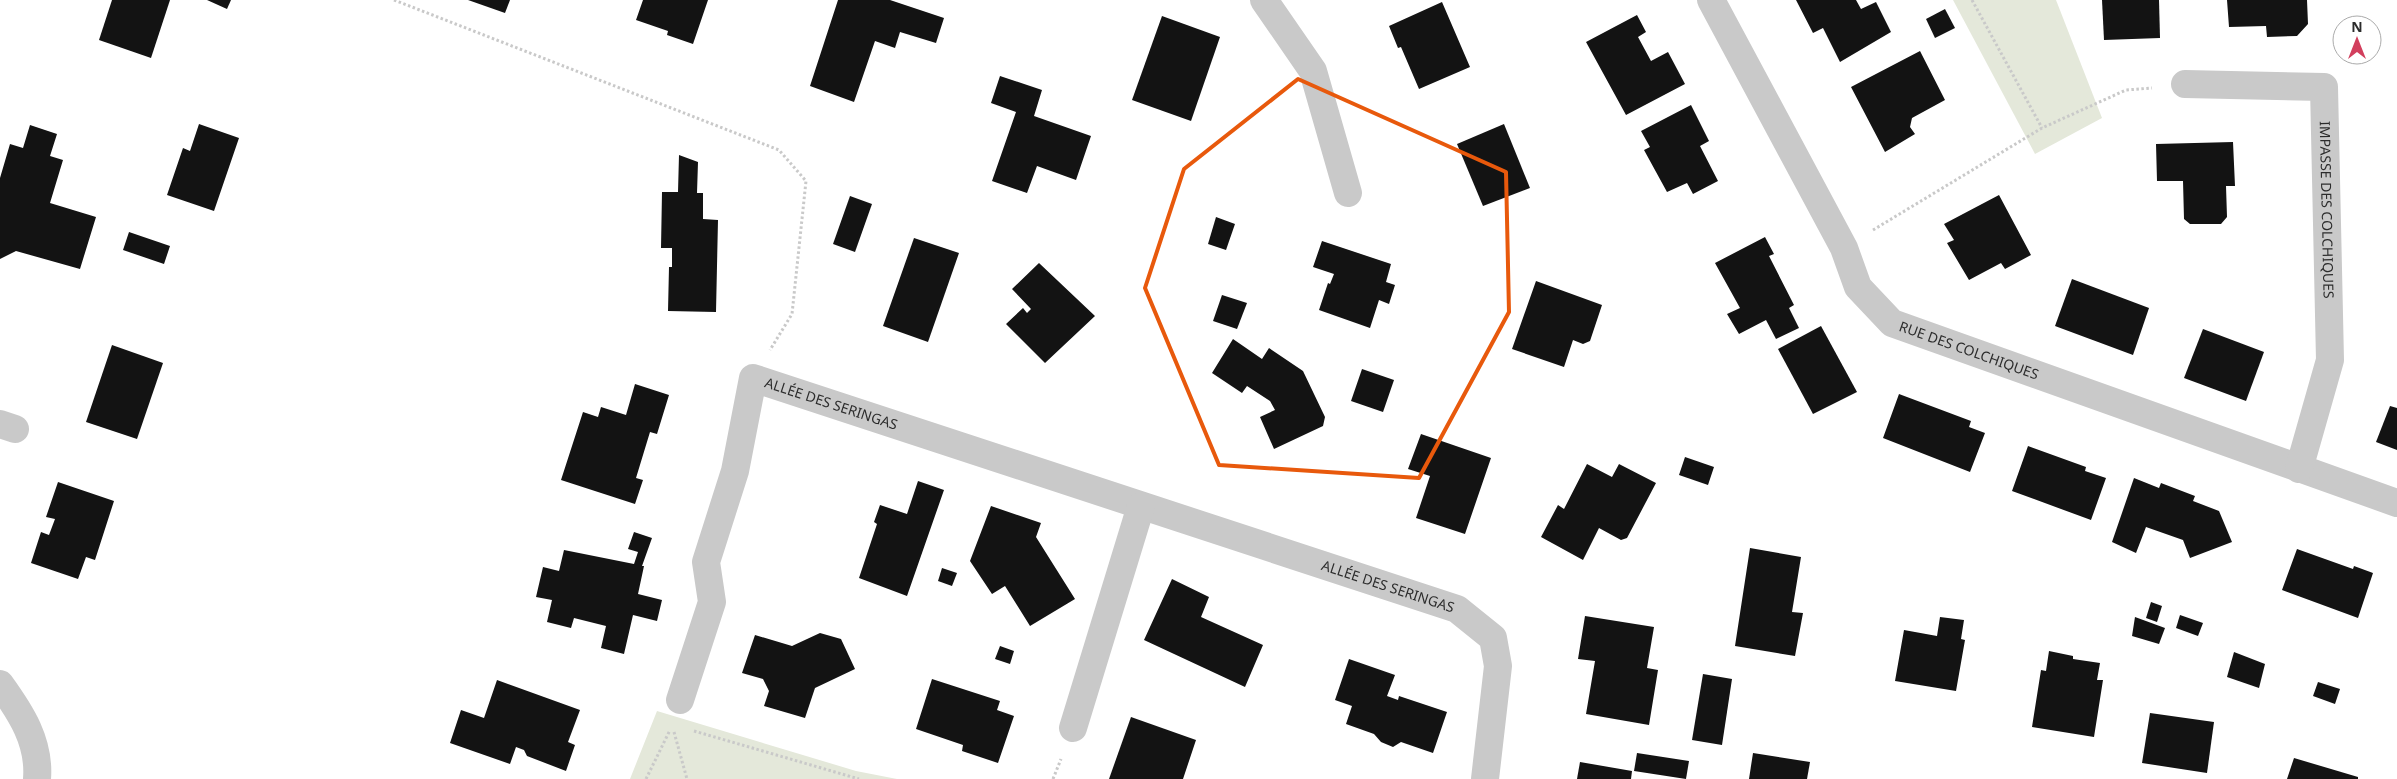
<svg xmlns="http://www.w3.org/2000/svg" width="2397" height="779" viewBox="0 0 2397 779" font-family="'Noto Sans',sans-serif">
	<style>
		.green { fill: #e4e8da }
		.building { fill: #131313 }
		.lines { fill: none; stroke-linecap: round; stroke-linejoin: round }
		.path { stroke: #c9c9c9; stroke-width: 3; stroke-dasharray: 2.5 2.5; stroke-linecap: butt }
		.minor { stroke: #c9c9c9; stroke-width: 28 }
		.marked { fill: none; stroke: #e8590c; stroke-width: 4; stroke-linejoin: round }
		.labels { text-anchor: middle; stroke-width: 5; stroke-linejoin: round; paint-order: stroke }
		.street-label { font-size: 14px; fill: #2c2c2c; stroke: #fff }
	</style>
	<rect width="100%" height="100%" fill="#fff"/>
	<g class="green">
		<path d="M1953 0H2056L2102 118 2035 154Z"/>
		<path d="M657 711 856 771 897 779H630Z"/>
	</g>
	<g class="building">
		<path d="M112 0H170L151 58 99 40Z"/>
		<path d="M207 0H231L227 9Z"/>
		<path d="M468 0H510L505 13Z"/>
		<path d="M643 0H708L693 44 667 35 668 31 636 20Z"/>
		<path d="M838 0H890L944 18 936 43 900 32 895 48 875 41 854 102 810 86Z"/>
		<path d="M1796 0H1856L1861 9 1876 2 1891 32 1840 62 1823 28 1813 33Z"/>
		<path d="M2102 0H2159L2160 38 2104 40Z"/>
		<path d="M2227 0H2307L2308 24 2297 36 2267 37 2266 26 2229 27Z"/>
		<path d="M1442 2 1470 67 1419 89 1401 47 1398 48 1389 26Z"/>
		<path d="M1945 9 1955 28 1935 38 1926 19Z"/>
		<path d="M1637 15 1646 32 1638 37 1651 61 1668 52 1685 84 1626 115 1586 42Z"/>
		<path d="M1162 16 1220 37 1191 121 1132 100Z"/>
		<path d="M1920 51 1945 100 1912 118 1910 127 1915 134 1885 152 1851 87Z"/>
		<path d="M1000 76 1042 90 1034 116 1091 136 1076 180 1037 166 1027 193 992 181 1016 112 991 103Z"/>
		<path d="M1691 105 1709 141 1700 146 1718 181 1693 194 1687 183 1667 192 1644 150 1650 147 1641 131Z"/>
		<path d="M199 124 239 138 214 211 167 195 183 148 190 151Z"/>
		<path d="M1504 124 1530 188 1483 206 1457 144Z"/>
		<path d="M30 125 57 134 50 156 63 160 50 203 96 217 80 269 16 251 0 259V178L10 144 23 148Z"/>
		<path d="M2233 142 2235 186H2226L2227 217 2221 224H2190L2184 219 2183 181H2157L2156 144Z"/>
		<path d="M679 155 698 162 697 193H703V219L718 220 716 312 668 311 669 267H672V248H661L662 192H678Z"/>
		<path d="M1999 195 2031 255 2005 269 2001 263 1969 280 1947 243 1954 240 1944 224Z"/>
		<path d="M850 196 872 204 855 252 833 244Z"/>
		<path d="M1216 217 1235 224 1226 250 1208 244Z"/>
		<path d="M129 232 170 246 164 264 123 250Z"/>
		<path d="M1765 237 1774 254 1769 256 1794 305 1789 308 1799 328 1776 339 1766 320 1739 334 1727 314 1740 308 1715 263Z"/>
		<path d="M914 238 959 253 928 342 883 326Z"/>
		<path d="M1322 241 1391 264 1386 282 1395 285 1389 304 1379 300 1370 328 1319 310 1328 283 1330 284 1334 274 1313 267Z"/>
		<path d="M1039 263 1095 316 1045 363 1006 324 1023 308 1027 313 1031 309 1012 289Z"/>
		<path d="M2072 279 2149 308 2133 355 2055 326Z"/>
		<path d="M1536 281 1602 305 1590 341 1583 344 1573 340 1564 367 1512 349Z"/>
		<path d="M1222 295 1247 303 1237 329 1213 321Z"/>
		<path d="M1821 326 1857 392 1813 414 1778 349Z"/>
		<path d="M2203 329 2264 352 2246 401 2184 378Z"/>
		<path d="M1233 339 1262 359 1269 348 1303 371 1325 417 1323 426 1274 449 1260 417 1275 410 1270 401 1247 386 1242 393 1212 373Z"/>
		<path d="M112 345 163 363 137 439 86 422Z"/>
		<path d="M1362 369 1394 380 1383 412 1351 401Z"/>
		<path d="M635 384 669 395 657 434 650 432 636 478 643 480 635 504 561 480 583 412 598 417 601 407 626 415Z"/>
		<path d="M1899 394 1971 421 1969 427 1985 433 1970 472 1883 438Z"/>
		<path d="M2390 406 2397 408V450L2376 442Z"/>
		<path d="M1421 434 1491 458 1465 534 1416 518 1430 476 1408 469Z"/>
		<path d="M2028 446 2086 467 2085 471 2106 478 2091 520 2012 491Z"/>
		<path d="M1685 457 1714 467 1708 485 1679 475Z"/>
		<path d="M1587 464 1612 477 1619 464 1656 483 1627 538 1621 540 1599 528 1583 560 1541 537 1558 505 1564 509Z"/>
		<path d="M2134 478 2159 488 2161 483 2195 496 2193 501 2219 511 2232 542 2190 558 2183 540 2146 527 2136 553 2112 542Z"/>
		<path d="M918 481 944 490 907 596 859 578 877 524 874 522 880 505 907 514Z"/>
		<path d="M58 482 114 501 95 560 86 557 78 579 31 563 41 532 49 535 55 519 46 517Z"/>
		<path d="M991 506 1041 523 1036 537 1075 599 1030 626 1005 586 992 594 970 561Z"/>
		<path d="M634 532 652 538 642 566H644L638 594 662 600 657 621 633 615 624 654 601 648 606 626 574 618 571 628 547 622 552 600 536 597 543 567 559 571 564 550 634 564 638 552 628 549Z"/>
		<path d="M1750 548 1801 557 1792 612 1803 613 1795 656 1735 646Z"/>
		<path d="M2297 549 2353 569 2354 566 2373 573 2358 618 2282 590Z"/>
		<path d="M942 568 957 573 952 586 938 581Z"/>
		<path d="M1172 579 1209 597 1201 617 1263 645 1245 687 1144 640Z"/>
		<path d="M2151 602 2162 606 2157 622 2146 618Z"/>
		<path d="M2180 615 2203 623 2198 636 2176 628Z"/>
		<path d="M1585 616 1654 627 1647 668 1658 670 1649 725 1586 714 1595 661 1578 659Z"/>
		<path d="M1940 617 1964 620 1961 639 1965 640 1956 691 1895 681 1904 630 1937 636Z"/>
		<path d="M2135 617 2165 628 2159 644 2132 636Z"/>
		<path d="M820 633 841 639 855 669 815 688 805 718 764 706 769 691 763 679 742 673 755 635 792 646Z"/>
		<path d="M1000 646 1014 651 1010 664 995 659Z"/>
		<path d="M2049 651 2073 656V659L2100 663 2097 680H2103L2094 737 2032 727 2041 670 2046 671Z"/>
		<path d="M2234 652 2265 664 2259 688 2227 677Z"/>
		<path d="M1349 659 1395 675 1387 696 1398 700 1399 696 1447 712 1433 753 1401 742 1393 747 1381 742 1374 734 1346 724 1352 706 1335 700Z"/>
		<path d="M1703 674 1732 679 1722 745 1692 740Z"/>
		<path d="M932 679 1000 701 997 710 1014 716 998 763 962 751 963 745 916 729Z"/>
		<path d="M497 680 580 710 568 742 575 745 566 771 527 756 524 750 516 747 510 764 450 743 461 710 484 718Z"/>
		<path d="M2318 682 2340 689 2335 704 2313 696Z"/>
		<path d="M2150 713 2214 722 2207 773 2142 763Z"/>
		<path d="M1131 717 1196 740 1183 779H1109Z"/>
		<path d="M1637 753 1689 761 1686 779 1634 771Z"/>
		<path d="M1753 753 1810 762 1807 779H1749Z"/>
		<path d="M2294 758 2358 777V779H2287Z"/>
		<path d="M1580 762 1632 771 1631 779H1577Z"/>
	</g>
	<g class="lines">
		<g class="path">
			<path d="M394 0 779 150 806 181 792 314 770 350"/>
			<path d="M1972 0 2042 128"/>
			<path d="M1873 230 2042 128 2126 90 2152 88"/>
			<path d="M694 731 859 779"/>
			<path d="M674 732 687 779"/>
			<path d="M646 779 670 730"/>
			<path d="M1053 779 1061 759"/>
		</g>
		<g class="minor">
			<path d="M1264 0 1313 71 1348 193"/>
			<path id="s1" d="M1711 0 1844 248 1858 287 1892 323 2397 503"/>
			<path id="s2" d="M2185 84 2324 87 2330 360 2299 469"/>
			<path d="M0 424 15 429"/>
			<path d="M0 684C21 713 40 742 37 779"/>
			<path id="s3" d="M680 700 712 602 706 562 735 471 753 378 1457 609 1493 638 1498 666 1485 779"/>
			<path d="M1073 728 1141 506"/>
		</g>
	</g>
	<path class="marked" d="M1298 79 1506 172 1509 312 1419 478 1219 465 1145 288 1184 169Z"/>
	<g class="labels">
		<g class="street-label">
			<text dy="5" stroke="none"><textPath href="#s2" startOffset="262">IMPASSE DES COLCHIQUES</textPath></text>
			<text dy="5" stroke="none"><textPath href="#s1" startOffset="454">RUE DES COLCHIQUES</textPath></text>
			<text dy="5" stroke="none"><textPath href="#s3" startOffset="416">ALLÉE DES SERINGAS</textPath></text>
			<text dy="5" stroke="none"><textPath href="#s3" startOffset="1002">ALLÉE DES SERINGAS</textPath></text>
		</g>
	</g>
	<g transform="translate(2357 40)"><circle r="24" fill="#ffffff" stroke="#ababab"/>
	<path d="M0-4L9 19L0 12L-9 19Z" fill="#d23f5d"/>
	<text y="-8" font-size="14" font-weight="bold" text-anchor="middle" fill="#2c2c2c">N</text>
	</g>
</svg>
